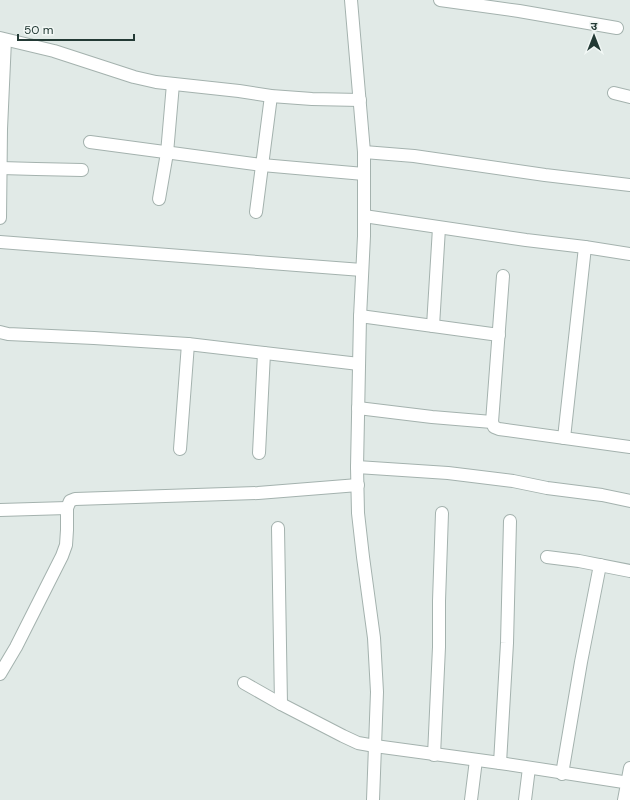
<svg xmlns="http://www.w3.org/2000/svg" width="630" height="800" viewBox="0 0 630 800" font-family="'DM Sans','Noto Sans Devanagari',sans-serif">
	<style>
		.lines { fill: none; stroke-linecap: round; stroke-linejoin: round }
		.minor-casing { stroke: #a4b2ae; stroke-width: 14 }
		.minor { stroke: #fff; stroke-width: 12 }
	</style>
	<rect width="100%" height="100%" fill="#e1eae7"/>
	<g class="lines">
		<defs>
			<g id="minor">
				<path d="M351 0 364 152V236L360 317 357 467 358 513 363 557 374 638 377 692 373 800"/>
				<path d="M440 0 519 11 617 28"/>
				<path d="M0 38 54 51 134 77 156 82 239 91 271 96 312 99 360 100"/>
				<path d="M614 93 630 97"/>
				<path d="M90 142 262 165 364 174"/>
				<path d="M364 152 414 156 545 175 630 185"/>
				<path d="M1 168 36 169 82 170"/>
				<path d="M159 199 167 153 173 84"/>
				<path d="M256 212 271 96"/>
				<path d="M364 216 526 240 585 247 630 254"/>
				<path d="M0 218 1 129 5 40"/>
				<path d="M0 242 362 270"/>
				<path d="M503 276 492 422 494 427 499 429 630 447"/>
				<path d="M360 316 499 335"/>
				<path d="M433 326 439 228"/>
				<path d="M0 332 8 334 94 338 188 344 359 364"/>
				<path d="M358 408 432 417 492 422"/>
				<path d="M564 438 585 247"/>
				<path d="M180 449 188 344"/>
				<path d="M259 453 264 353"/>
				<path d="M357 467 448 473 513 481 547 488 602 495 630 501"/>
				<path d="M0 510 67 508"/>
				<path d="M278 528 281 704"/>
				<path d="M547 557 579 561 630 571"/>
				<path d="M0 674 16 647 62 556 66 545 67 530V508L70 501 75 499 258 493 358 485"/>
				<path d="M244 683 281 704 343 736 358 743 375 746 500 763 630 783"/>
				<path d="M434 755 439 647V601L442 513"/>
				<path d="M500 763 507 643 510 521"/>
				<path d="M562 774 581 662 600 565"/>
				<path d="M471 800 476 760"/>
				<path d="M525 800 529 768"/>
				<path d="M624 800 630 768"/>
			</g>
		</defs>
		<use href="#minor" class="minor-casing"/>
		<use href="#minor" class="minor"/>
	</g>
	<g transform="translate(594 36)" stroke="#f1f7f5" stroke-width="3" paint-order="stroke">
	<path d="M0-3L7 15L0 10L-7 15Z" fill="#233a35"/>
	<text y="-6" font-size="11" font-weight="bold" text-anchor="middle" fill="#233a35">उ</text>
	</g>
	<path d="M18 34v6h116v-6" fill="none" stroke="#233a35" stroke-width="2"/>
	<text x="24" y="34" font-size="12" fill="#233a35" stroke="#f1f7f5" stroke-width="3" paint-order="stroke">50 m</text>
</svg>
